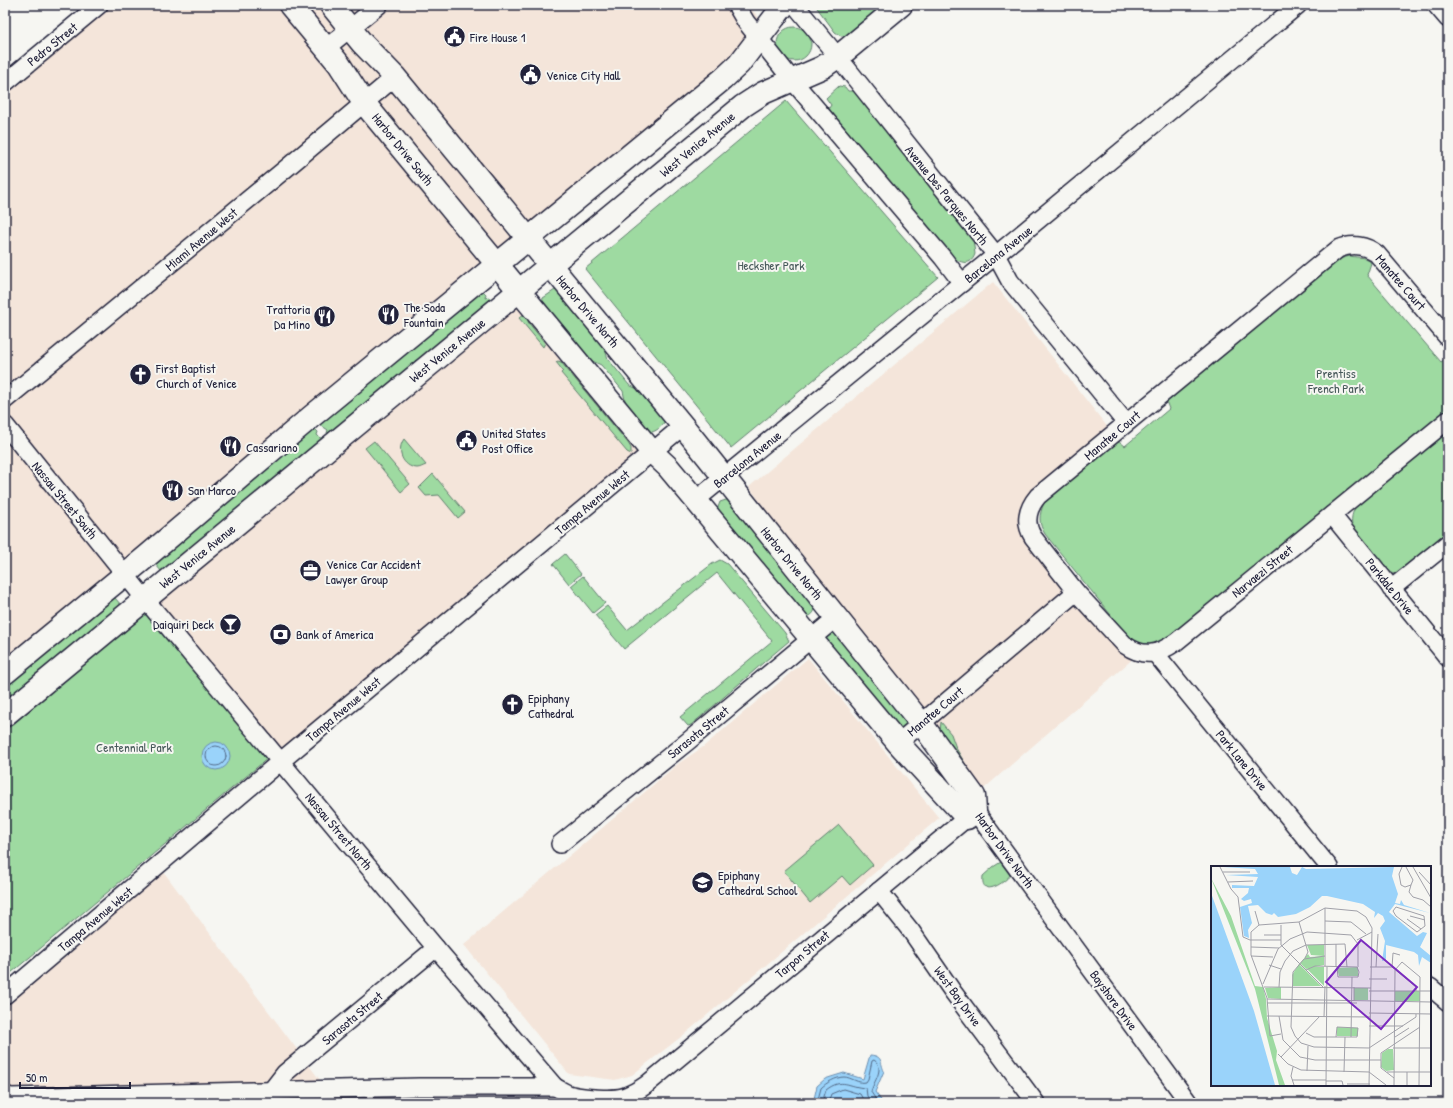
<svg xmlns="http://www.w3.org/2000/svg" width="1453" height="1108" viewBox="0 0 1453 1108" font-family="'Patrick Hand',sans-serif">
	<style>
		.built { fill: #f4e5da }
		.green { fill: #9edaa1; stroke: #607e6e }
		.water { fill: #9ad3fa; stroke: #6a8cae }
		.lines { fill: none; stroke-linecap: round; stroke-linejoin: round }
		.shore { stroke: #526987; stroke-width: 1 }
		.street-casing { stroke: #22223b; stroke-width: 20 }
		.secondary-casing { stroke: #22223b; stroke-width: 25 }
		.street { stroke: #f6f6f2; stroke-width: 17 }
		.secondary { stroke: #f6f6f2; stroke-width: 22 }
		.labels { text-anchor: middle; stroke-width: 4; stroke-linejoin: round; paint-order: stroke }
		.poi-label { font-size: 13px; fill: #22223b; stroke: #f6f6f2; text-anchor: start }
		.street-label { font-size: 13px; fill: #22223b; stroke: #f6f6f2 }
		.park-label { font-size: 13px; fill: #47595a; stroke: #f6f6f2 }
		.inset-road { fill: none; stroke: #a1a1a9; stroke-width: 1 }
		.view { fill: #7b2cbf; fill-opacity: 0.15; stroke: #7b2cbf; stroke-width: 2 }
		.inset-edge { fill: none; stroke: #22223b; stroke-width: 2 }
	</style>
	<rect width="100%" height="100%" fill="#f6f6f2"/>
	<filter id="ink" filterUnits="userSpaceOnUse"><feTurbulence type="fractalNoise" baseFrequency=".025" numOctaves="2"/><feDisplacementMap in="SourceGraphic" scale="8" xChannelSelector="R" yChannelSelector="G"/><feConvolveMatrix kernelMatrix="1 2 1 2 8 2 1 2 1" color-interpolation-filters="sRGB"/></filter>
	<g filter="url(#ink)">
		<g class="built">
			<path d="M96 5H280L486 263 110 574 87 589 5 659V78Z"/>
			<path d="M300 5H321L517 237 498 253Z"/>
			<path d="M341 5H748L761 20 727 64 529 227Z"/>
			<path d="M993 282 1113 434 1039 495 1029 523 1021 530 1135 657 980 792 841 613 749 487Z"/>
			<path d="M518 303 641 451 273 764 149 607Z"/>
			<path d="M808 658 939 818 686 1033 632 1075 615 1080 569 1074 464 945 679 763 703 747Z"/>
			<path d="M160 867 326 1088 133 1103H5V992Z"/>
		</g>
		<g class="green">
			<path d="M815 5H890L850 35 841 36 835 32Z"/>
			<circle cx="794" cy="44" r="17"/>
			<path d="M839 86 845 87 848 91H855L973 239 975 254C970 269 957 261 949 254L830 110 829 108 831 105 826 98Z"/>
			<path d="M786 101 938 277 731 448 585 269Z"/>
			<path d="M1350 256C1358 258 1367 256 1371 263L1367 275 1441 362 1448 357V409L1340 499 1170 639 1146 647 1132 641 1045 534C1038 523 1039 515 1044 503L1115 443 1120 442 1125 446 1169 409 1166 401 1335 260Z"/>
			<path d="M482 290 486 294 485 298 489 297 493 302 329 435 327 433 328 430 319 424Z"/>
			<path d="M555 290H559L603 343 608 359 629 385 644 392 665 420C663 426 655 433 649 432L626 405 623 391 601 365 586 358 542 302 543 298Z"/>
			<path d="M525 313 529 319 528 322 545 343 543 347 519 318Z"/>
			<path d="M558 361 561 362 628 443 631 448V454L627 452 561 373 563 371 556 362Z"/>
			<path d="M314 428 318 432 317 435 320 438 323 437 326 441 162 572 155 564Z"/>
			<path d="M1448 428V536L1397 574 1387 572 1352 526C1351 518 1352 513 1356 506Z"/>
			<path d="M404 439 426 465C423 466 420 468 417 468 402 467 396 450 404 439Z"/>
			<path d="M374 441 410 484 401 492 365 448Z"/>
			<path d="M433 474 465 512 458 518 439 495 426 496 419 488Z"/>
			<path d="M726 500H729L815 606C815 613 812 616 805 617L717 510 720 502Z"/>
			<path d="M565 554 581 574 569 584 553 564Z"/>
			<path d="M720 560 727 564 785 633 789 641C756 668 724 698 691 725L688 726 680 717 772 641 717 573 624 649 595 615 607 606 627 630 712 564Z"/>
			<path d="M583 576 605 603 593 613 571 586Z"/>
			<path d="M114 597 122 606 5 706V684L103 603Z"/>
			<path d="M146 613 268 758 5 978V731Z"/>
			<path d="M831 632 837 633 911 720 901 732 825 640 826 637Z"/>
			<path d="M941 722 951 734 956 748 980 789 941 734 940 730Z"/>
			<path d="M839 825 873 865 850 885 842 876 810 903 784 871Z"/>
			<path d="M1001 862H1004L1011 874C1005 883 980 899 983 876L993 867Z"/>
		</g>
		<g class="water">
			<circle cx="216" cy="756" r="14"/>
			<path d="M870 1055C883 1056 880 1062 884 1071L875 1092 883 1103H813L817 1086 825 1079 831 1077 844 1073 863 1079Z"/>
		</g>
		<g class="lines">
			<g class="shore">
				<circle cx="216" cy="756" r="10"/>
				<path d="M817 1103 821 1088C826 1083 836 1077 844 1077 851 1077 858 1084 866 1082L868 1079 872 1061 874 1060C886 1068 873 1082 871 1092L878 1103"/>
				<path d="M822 1103 826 1090C843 1077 848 1087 866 1088L867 1096 872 1103"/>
				<path d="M828 1103 831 1094 843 1089 860 1094 865 1103"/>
			</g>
			<defs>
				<g id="street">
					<path d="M736 5 746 22 792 80 943 258 962 283"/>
					<path d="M795 5 838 57 996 255 1010 281 1126 423"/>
					<path d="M1436 5 1448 19"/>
					<path d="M326 48 379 5"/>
					<path d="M5 83 99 5"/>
					<path d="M1448 338 1377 254C1366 245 1352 243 1338 249L1038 496C1027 509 1024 523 1033 537L1076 592 1125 645C1144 658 1157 655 1176 642L1448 420"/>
					<path d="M5 400 289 166 395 77"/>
					<path d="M5 425 145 599 436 948 555 1087"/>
					<path d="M696 500 996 255 1298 5"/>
					<path d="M1332 515 1448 658"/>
					<path d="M1391 589 1448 543"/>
					<path d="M1155 653 1329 867"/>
					<path d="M898 743 1076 592"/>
					<path d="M560 844 687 742 836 618"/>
					<path d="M879 891 911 931 953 992 1036 1103"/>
					<path d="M1430 987 1448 1002"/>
					<path d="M5 995 281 761 683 426"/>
					<path d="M271 1091 285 1073 436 948"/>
					<path d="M5 1095 11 1097 419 1087H555C561 1090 566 1094 572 1095 584 1098 612 1100 623 1097 632 1094 639 1090 646 1085L975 811 1189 1103"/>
				</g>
				<g id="secondary">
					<path d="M290 5 339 64 364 103 652 452 668 467 898 743 967 818"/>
					<path d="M331 5 362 43 395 77 683 426 921 723 974 796 975 811"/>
					<path d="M5 673 146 557 311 417 723 79 739 64 784 5"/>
					<path d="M5 715 743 106 763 93 823 67 844 52 901 5"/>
				</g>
			</defs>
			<use href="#street" class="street-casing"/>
			<use href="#secondary" class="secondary-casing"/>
			<use href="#street" class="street"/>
			<use href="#secondary" class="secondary"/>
		</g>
	</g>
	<defs>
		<symbol id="civic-disc" viewBox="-11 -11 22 22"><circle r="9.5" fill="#22223b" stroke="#f6f6f2"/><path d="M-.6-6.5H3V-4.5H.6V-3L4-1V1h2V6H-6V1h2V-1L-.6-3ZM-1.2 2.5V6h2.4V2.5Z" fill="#fff"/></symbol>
		<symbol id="restaurant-disc" viewBox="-11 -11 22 22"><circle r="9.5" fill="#22223b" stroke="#f6f6f2"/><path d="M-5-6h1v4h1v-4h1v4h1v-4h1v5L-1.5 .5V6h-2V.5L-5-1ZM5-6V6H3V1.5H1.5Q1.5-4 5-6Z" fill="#fff"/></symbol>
		<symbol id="church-disc" viewBox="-11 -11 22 22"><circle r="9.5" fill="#22223b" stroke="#f6f6f2"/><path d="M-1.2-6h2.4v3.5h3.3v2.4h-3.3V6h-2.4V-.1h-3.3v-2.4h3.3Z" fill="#fff"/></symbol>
		<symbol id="office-disc" viewBox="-11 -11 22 22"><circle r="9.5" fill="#22223b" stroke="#f6f6f2"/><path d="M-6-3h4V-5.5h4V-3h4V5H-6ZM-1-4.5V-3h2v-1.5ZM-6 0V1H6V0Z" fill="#fff"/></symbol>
		<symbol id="bar-disc" viewBox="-11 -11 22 22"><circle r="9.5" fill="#22223b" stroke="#f6f6f2"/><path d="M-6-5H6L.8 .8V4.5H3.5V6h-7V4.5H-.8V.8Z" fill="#fff"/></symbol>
		<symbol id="bank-disc" viewBox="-11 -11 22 22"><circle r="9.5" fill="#22223b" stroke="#f6f6f2"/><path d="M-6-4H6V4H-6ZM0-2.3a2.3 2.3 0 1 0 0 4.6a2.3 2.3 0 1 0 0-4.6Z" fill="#fff"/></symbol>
		<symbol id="school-disc" viewBox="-11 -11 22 22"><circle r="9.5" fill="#22223b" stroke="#f6f6f2"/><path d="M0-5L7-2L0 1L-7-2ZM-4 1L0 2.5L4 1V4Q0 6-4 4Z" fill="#fff"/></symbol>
	</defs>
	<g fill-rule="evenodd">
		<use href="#civic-disc" x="442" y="24" width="25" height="25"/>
		<use href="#civic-disc" x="518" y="62" width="25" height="25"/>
		<use href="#restaurant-disc" x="376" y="302" width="25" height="25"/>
		<use href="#restaurant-disc" x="312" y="304" width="25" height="25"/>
		<use href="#church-disc" x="128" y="362" width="25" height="25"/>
		<use href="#civic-disc" x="454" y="428" width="25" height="25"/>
		<use href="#restaurant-disc" x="218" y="434" width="25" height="25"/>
		<use href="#restaurant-disc" x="160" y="478" width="25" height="25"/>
		<use href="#office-disc" x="298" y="558" width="25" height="25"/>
		<use href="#bar-disc" x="218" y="612" width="25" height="25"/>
		<use href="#bank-disc" x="268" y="622" width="25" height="25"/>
		<use href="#church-disc" x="500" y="692" width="25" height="25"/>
		<use href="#school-disc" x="690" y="870" width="25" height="25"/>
	</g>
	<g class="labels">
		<g class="poi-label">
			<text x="470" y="42">Fire House 1</text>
			<text x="546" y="80">Venice City Hall</text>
			<text x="404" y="312">The Soda<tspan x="404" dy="15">Fountain</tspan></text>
			<text x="310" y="314" text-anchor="end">Trattoria<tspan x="310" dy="15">Da Mino</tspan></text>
			<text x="156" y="373">First Baptist<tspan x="156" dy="15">Church of Venice</tspan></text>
			<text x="482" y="438">United States<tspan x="482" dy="15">Post Office</tspan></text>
			<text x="246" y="452">Cassariano</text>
			<text x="188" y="495">San Marco</text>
			<text x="326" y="569">Venice Car Accident<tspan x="326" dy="15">Lawyer Group</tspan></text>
			<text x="214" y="629" text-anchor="end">Daiquiri Deck</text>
			<text x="296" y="639">Bank of America</text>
			<text x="528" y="703">Epiphany<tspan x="528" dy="15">Cathedral</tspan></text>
			<text x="718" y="880">Epiphany<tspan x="718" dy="15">Cathedral School</tspan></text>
		</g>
		<g class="street-label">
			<text transform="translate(52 44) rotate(-39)" y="5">Pedro Street</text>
			<text transform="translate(697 144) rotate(-40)" y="5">West Venice Avenue</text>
			<text transform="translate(403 149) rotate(51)" y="5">Harbor Drive South</text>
			<text transform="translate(947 195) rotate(51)" y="5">Avenue Des Parques North</text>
			<text transform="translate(201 239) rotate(-40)" y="5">Miami Avenue West</text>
			<text transform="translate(998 254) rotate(-39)" y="5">Barcelona Avenue</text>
			<text transform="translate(1401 282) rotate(49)" y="5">Manatee Court</text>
			<text transform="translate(588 311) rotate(50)" y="5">Harbor Drive North</text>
			<text transform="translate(447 350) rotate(-39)" y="5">West Venice Avenue</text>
			<text transform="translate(1112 435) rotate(-40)" y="5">Manatee Court</text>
			<text transform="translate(747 459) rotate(-39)" y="5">Barcelona Avenue</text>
			<text transform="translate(65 500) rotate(51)" y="5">Nassau Street South</text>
			<text transform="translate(592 502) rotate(-40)" y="5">Tampa Avenue West</text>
			<text transform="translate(197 556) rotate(-39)" y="5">West Venice Avenue</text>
			<text transform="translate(792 563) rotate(51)" y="5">Harbor Drive North</text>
			<text transform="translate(1262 571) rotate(-39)" y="5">Narvaezi Street</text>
			<text transform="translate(1390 586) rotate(51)" y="5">Parkdale Drive</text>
			<text transform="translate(343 709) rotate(-40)" y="5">Tampa Avenue West</text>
			<text transform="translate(935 711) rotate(-40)" y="5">Manatee Court</text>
			<text transform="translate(698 732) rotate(-39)" y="5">Sarasota Street</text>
			<text transform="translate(1242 760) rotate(51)" y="5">Park Lane Drive</text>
			<text transform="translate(339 831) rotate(50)" y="5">Nassau Street North</text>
			<text transform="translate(1005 850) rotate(54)" y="5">Harbor Drive North</text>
			<text transform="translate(95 919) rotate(-40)" y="5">Tampa Avenue West</text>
			<text transform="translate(802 954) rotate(-40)" y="5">Tarpon Street</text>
			<text transform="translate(958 996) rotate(54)" y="5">West Bay Drive</text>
			<text transform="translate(1114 1000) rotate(54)" y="5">Bayshore Drive</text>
			<text transform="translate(352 1018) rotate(-40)" y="5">Sarasota Street</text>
		</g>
		<g class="park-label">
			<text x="771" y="270">Hecksher Park</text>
			<text x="1336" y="378">Prentiss<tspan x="1336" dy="15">French Park</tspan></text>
			<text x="134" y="752">Centennial Park</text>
		</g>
	</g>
	<g transform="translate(1211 866)">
		<rect width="220" height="220" fill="#f6f6f2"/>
		<path d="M0 12 20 50 44 120 52 121 55 133 56 152 66 185 65 194 74 219H68L44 123ZM96 79H113V90L100 89ZM97 88 99 91 113 90V99L95 103 89 97ZM88 98 110 120H82L81 109ZM102 101H113V120L96 103ZM147 101V110H128L126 102ZM70 121V133L57 132 54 122ZM143 122H157V134H143ZM184 125H209V135H184ZM126 161 147 162V170H126ZM177 183H182L183 204 175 205 170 201 171 187Z" fill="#9edaa1"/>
		<path d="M12 1H79L81 7 86 9 91 1 95 3 183 1 181 10 187 28 184 37 189 38 190 34 193 39 219 47 184 38 178 46 206 70 212 66 216 67 209 81 220 90V97L211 91 208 100 207 89 203 86 175 79V94L171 95 174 75 169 62 174 55 172 50 167 47 163 52 164 46 152 38 116 30H111L99 41 85 48 67 51 63 47 61 49 55 47 47 39 37 40 41 57 37 64 38 72 33 70 29 41 41 37 40 33 33 35 30 33 37 27 38 22H21V19L43 20 47 11 15 9 47 8 44 3ZM0 27 43 145 64 219H0Z" fill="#9ad3fa"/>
		<path class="inset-road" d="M9 1 20 23 27 31 32 71 39 74H70M191 1 188 8 190 19 194 21 200 19 202 14 195 1M202 1 220 32M12 6H39M208 6 220 19M17 16 42 15M200 19 198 26 202 31 212 34 220 41M185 41 213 50 214 60 206 66 185 50 182 45ZM114 42 146 45 155 51 161 62 158 219M44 45 48 59M199 50 214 54M196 53 210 63M114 55 140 56 155 68M88 56 97 86 94 92M70 59V79L112 121M53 69H70M146 74 161 66M40 81 68 82M40 90 62 91M114 90 93 93 82 106 80 161 84 170 90 177 103 181 158 182 205 151V148M58 99 70 103M114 100V42M125 101V78M126 101 127 111H147L148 106M159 101H181M165 101 167 68M181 101 205 121V125M181 101 182 87 189 89M95 104 104 100 146 101 148 106M184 104 191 96 209 111 208 219M158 113H176M52 118 67 83 79 73 96 66 140 69 147 78V101M53 121 160 122M68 121 69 106 74 95 82 85 95 79 134 78 136 101M143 121V135M158 125H220M56 133 220 136M56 137H146M158 147 220 148M56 150 159 151M68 150 72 174 89 191 104 194H170M113 151 114 120M158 160H192M95 167 103 171H146L147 162 126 161 125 171M70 168 59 170 56 132 40 89V66L48 59 88 56 114 42M140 171 141 111M184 171 198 162M182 182H220M67 188 77 198 90 204 158 206 175 219M70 191 109 150M82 201 80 210 83 219M96 205 97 180M133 206 134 171M176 206H220M183 212 170 202V187L209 161M81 214H115M115 215H131L132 219M136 218H159M115 219 116 101M183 219 184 104M196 219V206"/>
		<path class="view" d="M150 74 206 121 170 163 115 116Z"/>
		<rect width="220" height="220" class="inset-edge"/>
	</g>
	<rect width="1453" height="1108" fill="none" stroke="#f6f6f2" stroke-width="20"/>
	<rect x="10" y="10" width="1433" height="1088" fill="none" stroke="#22223b" stroke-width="1.5" filter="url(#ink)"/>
	<path d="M20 1082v6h110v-6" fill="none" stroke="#22223b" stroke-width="2"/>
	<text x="26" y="1082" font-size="12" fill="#22223b" stroke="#f6f6f2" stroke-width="3" paint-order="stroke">50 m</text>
</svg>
